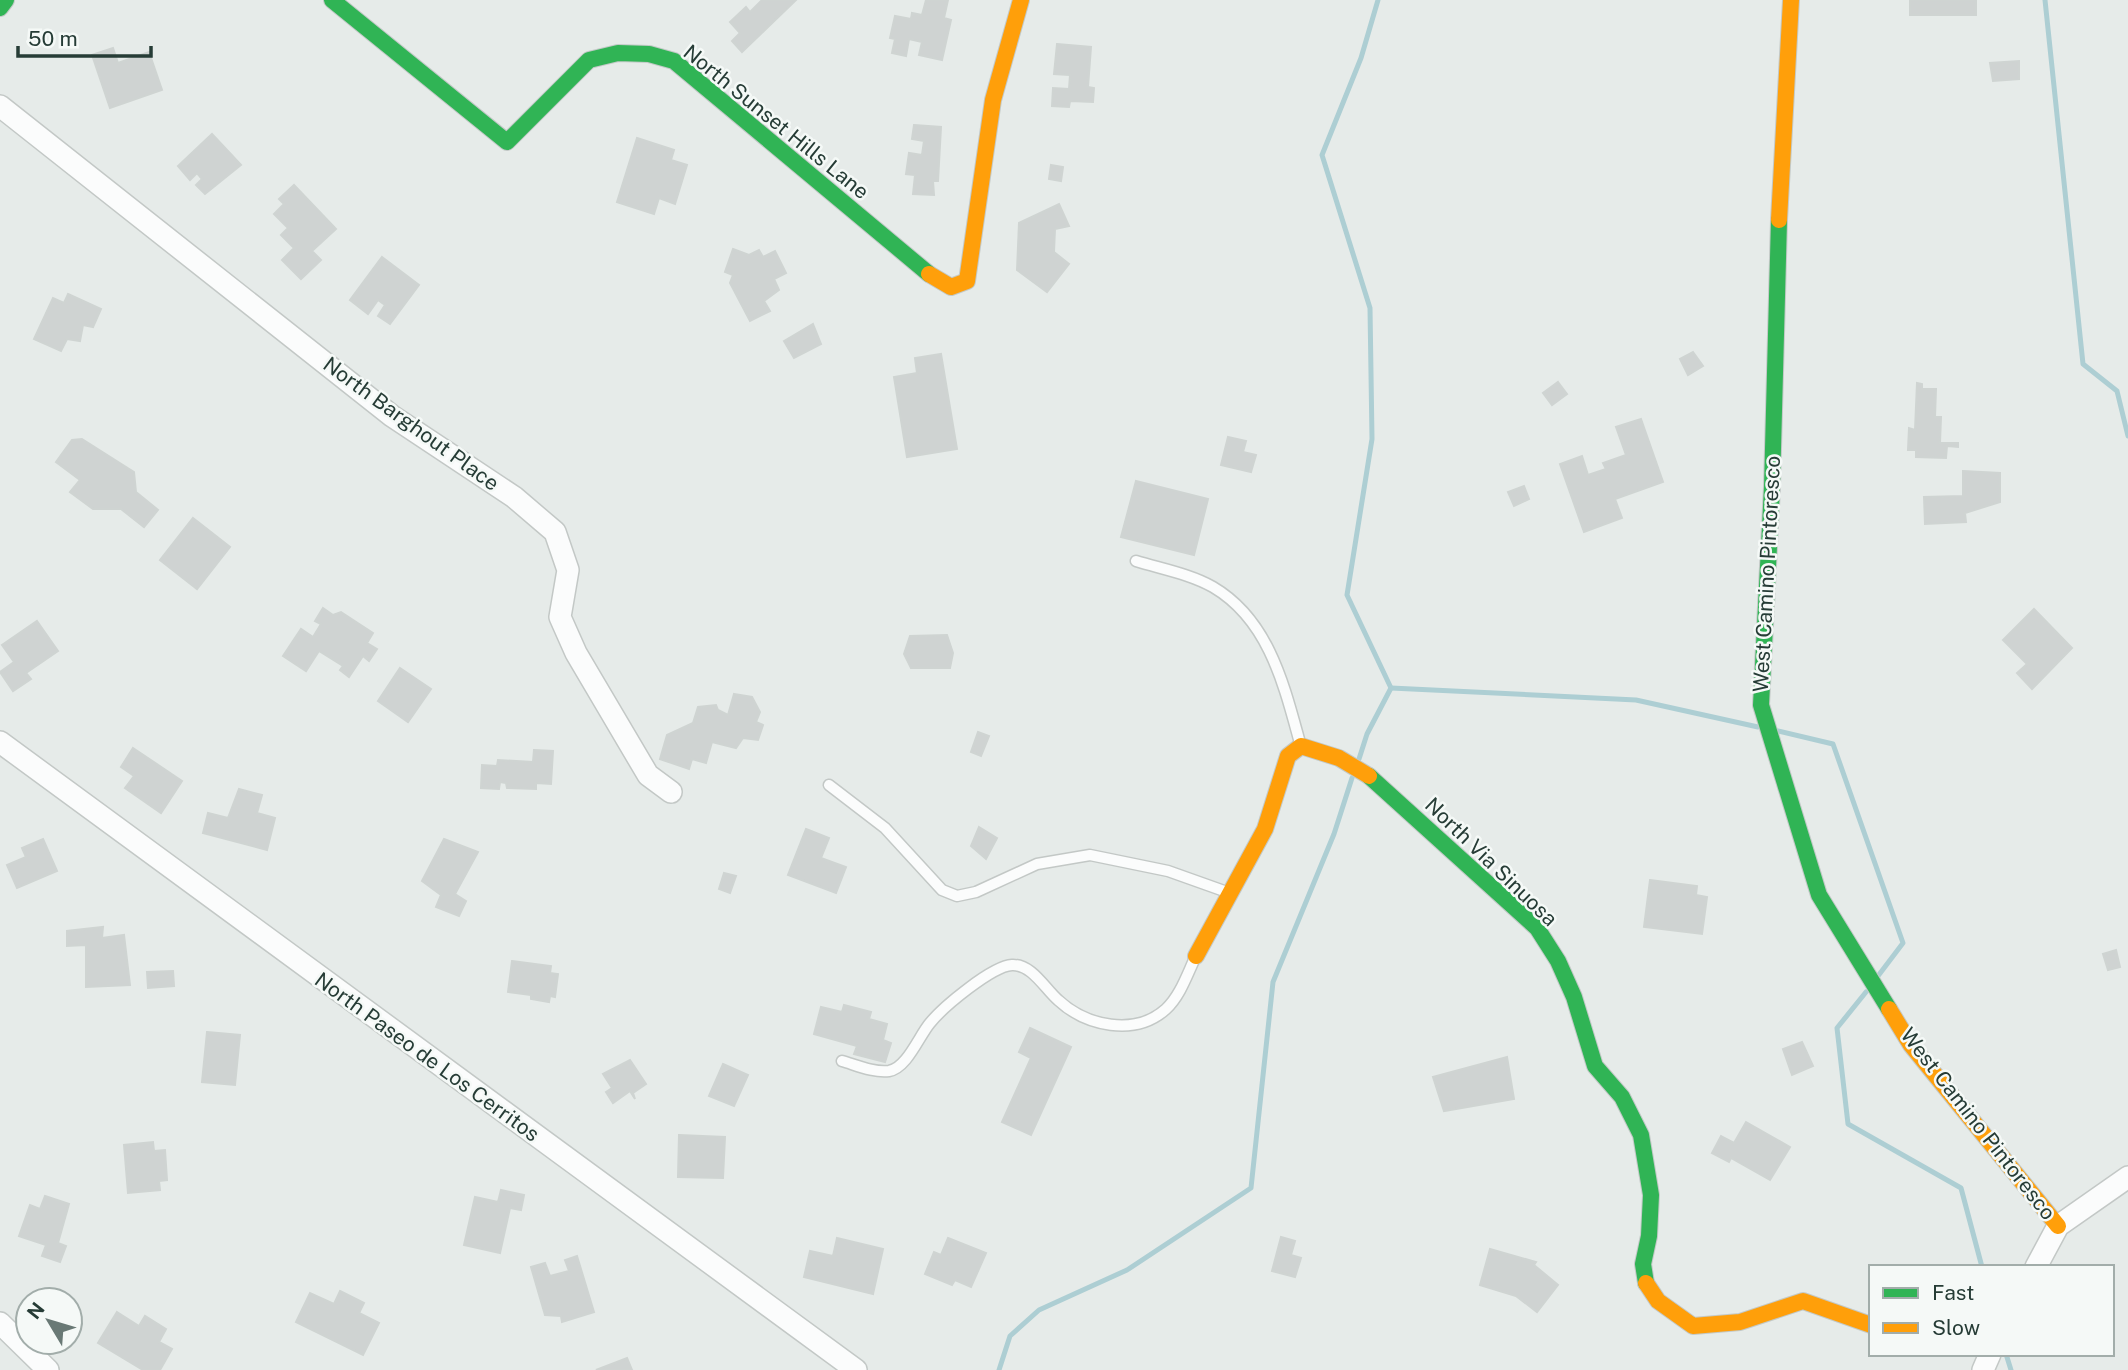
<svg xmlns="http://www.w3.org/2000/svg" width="2128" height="1370" viewBox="0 0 2128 1370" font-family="'Public Sans',sans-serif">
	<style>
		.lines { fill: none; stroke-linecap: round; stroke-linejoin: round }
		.stream { stroke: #adced3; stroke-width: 5 }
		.building { fill: #cfd3d2; stroke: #cfd4d2; stroke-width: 2 }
		.lane-casing { stroke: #c3c8c6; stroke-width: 13 }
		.street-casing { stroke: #c3c8c6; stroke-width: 24 }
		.fast-casing { stroke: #c3c9c7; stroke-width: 18 }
		.slow-casing { stroke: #c3c9c7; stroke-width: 18 }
		.lane { stroke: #fbfcfc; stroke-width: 10 }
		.street { stroke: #fbfcfc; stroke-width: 21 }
		.fast { stroke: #30b455; stroke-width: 16 }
		.slow { stroke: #ff9f0a; stroke-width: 16 }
		.labels { text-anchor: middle; stroke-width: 5; stroke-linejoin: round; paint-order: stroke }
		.street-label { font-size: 21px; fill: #263c36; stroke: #f5f9f7 }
	</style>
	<rect width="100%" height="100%" fill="#e6ebe9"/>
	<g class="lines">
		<g class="stream">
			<path d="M2045 0 2083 364 2117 391 2128 436"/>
			<path d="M1391 688 1636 700 1758 727"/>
			<path d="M1778 731 1833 744 1903 943 1878 976"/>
			<path d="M1359 759 1367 734 1391 688 1347 595 1372 439 1370 308 1322 155 1361 58 1378 0"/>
			<path d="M1866 992 1837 1028 1848 1124 1961 1188 1982 1267"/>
			<path d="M2006 1354 2011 1370"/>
			<path d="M999 1370 1010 1336 1039 1310 1127 1270 1251 1188 1273 982 1334 834 1352 778"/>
		</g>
	</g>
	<g class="building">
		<path d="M762 0H796L742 52 732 41 740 33 730 22 746 7 750 12Z"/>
		<path d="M926 0H948L944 18 951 20 942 60 919 55 922 42 909 39 906 56 892 53 895 39 890 38 895 16 911 19 912 13 922 15Z"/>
		<rect x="1910" y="0" width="66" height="15"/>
		<path d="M1057 44 1091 47 1088 87 1094 88 1093 102 1070 101 1069 107 1052 106 1053 88 1069 89 1070 75 1054 74Z"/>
		<path d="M113 48 118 63 149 52 162 90 110 108 92 55Z"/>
		<path d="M2019 61V79L1993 81 1990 63Z"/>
		<path d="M914 125 941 127 938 181H933L934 195 913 194 915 175 906 174 909 153 922 155 924 141 912 139Z"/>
		<path d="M212 134 241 165 205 194 196 185 202 179 197 173 190 180 178 166Z"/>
		<path d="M637 138 674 150 671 160 687 165 675 204 659 198 654 214 617 202Z"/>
		<path d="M1051 165 1063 167 1061 181 1049 179Z"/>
		<path d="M294 185 336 229 312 251 321 260 301 279 282 260 294 248 281 235 288 228 274 214 284 204 279 199Z"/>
		<path d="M1059 204 1069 226 1055 229 1054 252 1069 264 1047 292 1017 270 1019 223Z"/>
		<path d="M733 249 749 255 759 250 763 257 775 251 786 273 774 279 779 290 764 301 770 311 750 321 730 283 733 275 725 272Z"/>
		<path d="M382 257 419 285 390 324 378 316 385 305 378 300 368 314 350 300Z"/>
		<path d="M68 294 101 309 93 327 83 325 80 341 67 339 61 351 34 339 53 298 64 303Z"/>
		<path d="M813 324 821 344 794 358 784 341Z"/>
		<path d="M1693 352 1703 366 1688 375 1680 359Z"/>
		<path d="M941 354 957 449 907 457 894 377 917 373 915 358Z"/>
		<path d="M1558 382 1567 394 1552 405 1543 393Z"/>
		<path d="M1917 383 1922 384V389H1936L1935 417H1941L1940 443H1958V447L1947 446 1946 458 1916 457V450H1908L1909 428 1915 430Z"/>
		<path d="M1641 419 1663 482 1615 499 1622 518 1584 532 1560 464 1582 456 1588 475 1606 469 1603 463 1626 455 1616 427Z"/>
		<path d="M1228 437 1246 441 1243 452 1256 455 1251 472 1221 465Z"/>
		<path d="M82 439 134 472 136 492 158 510 144 527 121 509H93L70 492 80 480 56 462 72 440Z"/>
		<path d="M1963 471 2000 473V502L1965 513 1966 522 1925 524 1924 497 1963 496Z"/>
		<path d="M1136 481 1208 499 1194 555 1121 537Z"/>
		<path d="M1524 486 1529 499 1514 506 1508 492Z"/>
		<path d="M193 518 230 547 197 589 160 560Z"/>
		<path d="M323 608 333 615 341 612 373 633 367 643 377 649 369 661 363 656 349 677 340 670 343 666 319 651 306 671 283 656 301 629 313 637 321 624 315 621Z"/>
		<path d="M2034 609 2072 648 2032 689 2017 673 2027 664 2003 640Z"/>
		<path d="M37 621 58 651 26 673 31 679 13 691 0 672 14 662 2 645Z"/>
		<path d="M947 635 953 653 950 668H911L904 654 910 636Z"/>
		<path d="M400 668 431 689 408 722 378 701Z"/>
		<path d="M734 694 752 697 760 712 756 722 763 725 758 740 743 738 736 748 712 742 706 763 692 759 689 769 660 759 667 735 693 723 698 707 716 705 718 710 728 715Z"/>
		<path d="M978 732 989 736 981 756 971 752Z"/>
		<path d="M133 748 182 781 161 813 125 788 134 776 121 767Z"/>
		<path d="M534 750 553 751 551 784 536 783V789L507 788 506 783 500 782 499 789 481 788 482 765 497 766 498 760 533 762Z"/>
		<path d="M239 789 262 795 257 813 275 818 267 850 203 833 208 813 228 818Z"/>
		<path d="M979 827 997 838 986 859 971 846Z"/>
		<path d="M806 829 829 838 821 858 846 867 836 893 788 875Z"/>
		<path d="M43 839 57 871 17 888 7 865 26 857 22 848Z"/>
		<path d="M444 839 478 852 455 894 466 901 459 916 436 907 441 895 422 881Z"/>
		<path d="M724 873 736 876 730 893 719 889Z"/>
		<path d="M1650 880 1697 886 1696 895 1707 897 1702 934 1644 927Z"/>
		<path d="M103 927 102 938 124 935 130 985 86 987V945L67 946V931Z"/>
		<path d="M2116 950 2120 967 2108 970 2103 954Z"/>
		<path d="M512 961 551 966 550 973 558 974 555 997 550 996 549 1002 531 999V995L508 992Z"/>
		<path d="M173 971 174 986 148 988 147 972Z"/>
		<path d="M844 1005 871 1012 869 1019 887 1024 883 1040 891 1043 885 1062 854 1054 857 1046 814 1034 821 1007 842 1012Z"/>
		<path d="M1030 1028 1071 1047 1031 1135 1002 1122 1031 1058 1019 1052Z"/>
		<path d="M207 1032 240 1035 235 1085 202 1082Z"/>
		<path d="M1802 1042 1813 1066 1792 1075 1783 1049Z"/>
		<path d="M1507 1057 1514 1099 1444 1111 1433 1077Z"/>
		<path d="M630 1060 646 1084 633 1093 635 1099 630 1091 613 1103 606 1092 612 1088 603 1074Z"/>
		<path d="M723 1064 748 1075 734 1106 709 1096Z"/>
		<path d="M1746 1122 1790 1147 1770 1180 1731 1158 1729 1162 1712 1153 1721 1136 1734 1143Z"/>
		<path d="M679 1135 725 1137 723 1178 678 1177Z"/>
		<path d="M153 1142 154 1151 165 1150 167 1180 159 1181 160 1190 128 1193 124 1145Z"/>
		<path d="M501 1190 524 1195 521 1210 510 1208 500 1253 464 1245 475 1197 498 1202Z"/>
		<path d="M45 1196 69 1204 58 1243 66 1246 60 1262 42 1256 46 1245 19 1236 30 1205 40 1209Z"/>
		<path d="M1281 1237 1295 1241 1291 1255 1301 1258 1295 1277 1272 1271Z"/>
		<path d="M837 1238 883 1249 873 1294 804 1277 810 1251 833 1256Z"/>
		<path d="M948 1238 986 1253 971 1287 955 1280 952 1285 925 1274 934 1252 941 1255Z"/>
		<path d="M1490 1249 1536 1262 1534 1265 1558 1285 1537 1312 1516 1296 1480 1285Z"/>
		<path d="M577 1256 594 1312 562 1322 561 1316 545 1315 531 1267 545 1263 550 1276 569 1271 565 1260Z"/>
		<path d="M340 1291 364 1303 359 1313 379 1323 363 1355 296 1322 310 1293 334 1304Z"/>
		<path d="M117 1312 139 1326 145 1316 166 1329 159 1342 172 1349 160 1370H143L98 1343Z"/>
		<path d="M627 1358 632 1370H596Z"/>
	</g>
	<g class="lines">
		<defs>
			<g id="lane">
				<path d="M1136 561C1162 569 1190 574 1213 587 1269 620 1284 685 1300 743"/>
				<path d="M829 785 885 828 942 890 957 896 976 892 1037 864 1090 855 1168 871 1227 892"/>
				<path d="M842 1061C856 1065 874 1073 889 1071 907 1068 919 1036 930 1023 943 1007 992 966 1012 965 1032 964 1045 989 1058 1000 1086 1026 1135 1037 1166 1009 1180 996 1187 975 1195 958"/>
			</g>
			<g id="street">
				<path d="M0 106 392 416 514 497 555 532 568 570 560 617 576 653 648 775 671 792"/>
				<path d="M0 742 856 1370"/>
				<path d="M2036 1267 2058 1226 2128 1177"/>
				<path d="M0 1323 48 1370"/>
				<path d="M1983 1370 1990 1354"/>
			</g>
			<g id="fast">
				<path d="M332 0 507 142 589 60 618 53 649 54 674 61 929 274"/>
				<path d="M0 8 6 0"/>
				<path d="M1779 220 1772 487 1761 705 1819 895 1889 1009"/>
				<path d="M1369 776 1537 928 1558 961 1574 997 1595 1066 1622 1097 1641 1135 1651 1195 1649 1236 1643 1264 1646 1283"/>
			</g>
			<g id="slow">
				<path d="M1779 220 1791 0"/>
				<path d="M929 274 951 287 967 281 993 100 1021 0"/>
				<path d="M1196 956 1265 829 1288 756 1301 746 1339 758 1369 776"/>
				<path d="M1889 1009 1911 1045 2058 1226"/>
				<path d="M1646 1283 1658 1301 1693 1326 1740 1322 1803 1301 1871 1325"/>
			</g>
		</defs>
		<use href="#lane" class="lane-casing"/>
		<use href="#street" class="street-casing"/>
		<use href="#fast" class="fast-casing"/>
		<use href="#slow" class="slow-casing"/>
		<use href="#lane" class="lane"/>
		<use href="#street" class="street"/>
		<use href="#fast" class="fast"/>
		<use href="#slow" class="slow"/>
	</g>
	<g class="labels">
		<g class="street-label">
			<text transform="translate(776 122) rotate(39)" y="7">North Sunset Hills Lane</text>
			<text transform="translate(411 424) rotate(36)" y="7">North Barghout Place</text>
			<text transform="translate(1767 574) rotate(-87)" y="7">West Camino Pintoresco</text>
			<text transform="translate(1491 862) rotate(44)" y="7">North Via Sinuosa</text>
			<text transform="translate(427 1057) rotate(36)" y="7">North Paseo de Los Cerritos</text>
			<text transform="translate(1978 1124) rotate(52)" y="7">West Camino Pintoresco</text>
		</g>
	</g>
	<rect x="1869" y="1265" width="245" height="91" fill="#f5f9f7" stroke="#a2adaa" stroke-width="2"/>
	<rect x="1883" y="1288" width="35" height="10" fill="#30b455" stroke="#a2adaa" stroke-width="2"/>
	<text x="1932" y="1300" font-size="21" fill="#263c36">Fast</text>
	<rect x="1883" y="1323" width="35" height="10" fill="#ff9f0a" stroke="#a2adaa" stroke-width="2"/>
	<text x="1932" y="1335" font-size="21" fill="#263c36">Slow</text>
	<g transform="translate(49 1321) rotate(308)"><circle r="33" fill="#f5f9f7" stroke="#a2adaa" stroke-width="2"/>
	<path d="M0-5L12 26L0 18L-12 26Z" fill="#697975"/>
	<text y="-10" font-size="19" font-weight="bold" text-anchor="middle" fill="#263c36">N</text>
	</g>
	<path d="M18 46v10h133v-10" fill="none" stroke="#263c36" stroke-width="3.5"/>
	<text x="28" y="46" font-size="21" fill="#263c36" stroke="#f5f9f7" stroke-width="5" paint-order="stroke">50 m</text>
</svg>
